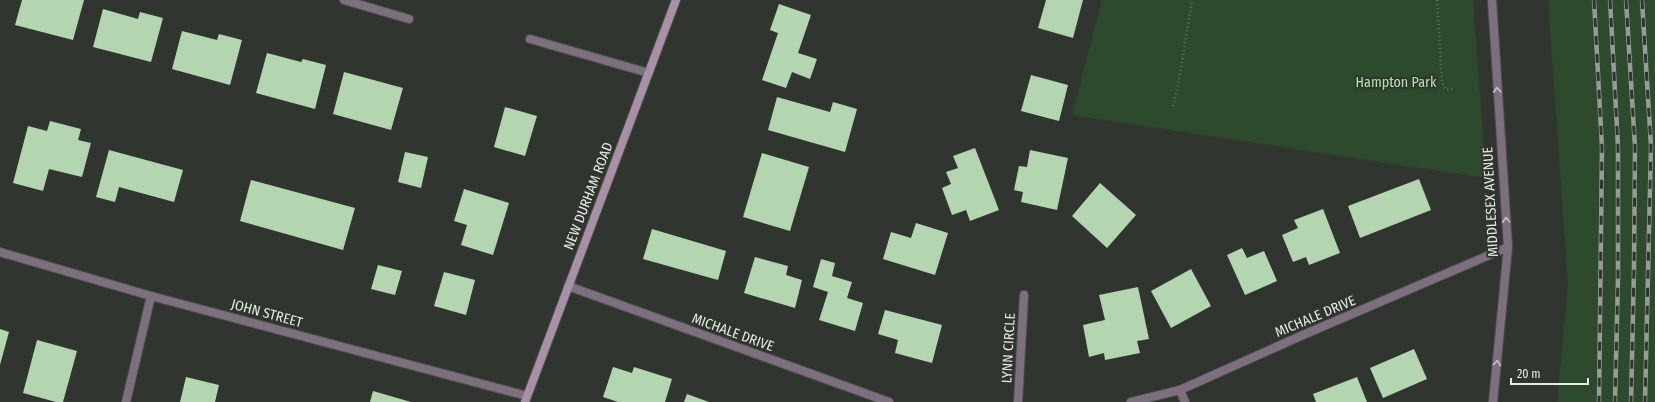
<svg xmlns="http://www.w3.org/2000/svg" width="1655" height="402" viewBox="0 0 1655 402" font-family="'Fira Sans Condensed',sans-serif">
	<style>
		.green { fill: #2e4a2c }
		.building { fill: #b3d6b0 }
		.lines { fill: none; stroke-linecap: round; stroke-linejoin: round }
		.service-casing { stroke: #4d534c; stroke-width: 10 }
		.minor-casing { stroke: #4d534c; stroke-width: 10 }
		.tertiary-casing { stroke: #4d534c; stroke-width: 10 }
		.secondary-casing { stroke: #4d534c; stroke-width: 10 }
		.path { stroke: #6b706a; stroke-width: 2.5; stroke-dasharray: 1 3; stroke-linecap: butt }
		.service { stroke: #7e6f7e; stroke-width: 8 }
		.minor { stroke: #7e6f7e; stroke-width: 8 }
		.tertiary { stroke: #7e6f7e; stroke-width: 8 }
		.secondary { stroke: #a890a8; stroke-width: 8 }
		.rail-casing { stroke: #979c96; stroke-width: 4.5 }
		.rail { stroke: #30362f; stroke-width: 3; stroke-dasharray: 9; stroke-linecap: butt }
		.oneway { stroke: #c6c4c5 }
		.labels { text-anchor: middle; stroke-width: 4; stroke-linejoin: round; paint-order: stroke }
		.park-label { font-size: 14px; fill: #b1e5ac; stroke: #30362f }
		.street-label { font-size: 14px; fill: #e5e9e4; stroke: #30362f }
	</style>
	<rect width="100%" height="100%" fill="#30362f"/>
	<g class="green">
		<path d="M1102 0H1473L1486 178 1072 115Z"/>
		<path d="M1548 0H1655V402H1557L1568 284Z"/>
	</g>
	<g class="building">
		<path d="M22 0H84L73 40 15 25Z"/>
		<path d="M1046 0H1083L1073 38 1038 28Z"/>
		<path d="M779 4 811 15 798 53 817 59 810 79 792 72 786 88 762 80 778 33 770 30Z"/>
		<path d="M103 9 138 19 140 12 163 18 151 62 93 47Z"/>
		<path d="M182 31 217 40 219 34 242 40 230 85 172 69Z"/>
		<path d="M267 53 301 62 303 59 326 65 315 109 256 93Z"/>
		<path d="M344 72 403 88 391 130 333 114Z"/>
		<path d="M1031 75 1068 85 1059 121 1021 111Z"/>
		<path d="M777 97 830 112 833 102 857 109 845 152 768 130Z"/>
		<path d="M505 107 537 116 525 156 494 147Z"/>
		<path d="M50 121 81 129 78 140 91 143 82 177 49 169 43 191 13 183 28 126 47 131Z"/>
		<path d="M975 148 999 210 970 221 966 210 952 215 942 188 951 184 946 172 958 168 953 156Z"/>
		<path d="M109 150 183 170 174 202 119 187 115 202 96 197Z"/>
		<path d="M1030 150 1068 158 1057 210 1021 202 1023 192 1014 190 1019 166 1027 167Z"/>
		<path d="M405 152 428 157 421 188 398 182Z"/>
		<path d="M762 153 809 167 790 231 743 217Z"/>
		<path d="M1419 179 1431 210 1360 238 1348 206Z"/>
		<path d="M251 180 355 208 343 250 240 221Z"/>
		<path d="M1100 183 1136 215 1107 248 1072 216Z"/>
		<path d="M464 189 509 203 493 255 461 245 467 225 454 221Z"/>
		<path d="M1323 209 1340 253 1309 265 1306 257 1293 262 1282 235 1298 228 1294 220Z"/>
		<path d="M916 223 948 233 935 275 883 259 891 232 911 238Z"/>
		<path d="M652 229 726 251 718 280 643 259Z"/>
		<path d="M1242 248 1247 258 1264 251 1277 281 1245 295 1227 255Z"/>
		<path d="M755 257 788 266 786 275 802 280 795 308 744 293Z"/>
		<path d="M821 259 835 263 832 276 852 282 847 298 863 303 855 331 819 320 828 292 813 287Z"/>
		<path d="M378 265 402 271 395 295 371 289Z"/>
		<path d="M1191 269 1211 306 1171 328 1151 291Z"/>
		<path d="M444 272 475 280 466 315 434 306Z"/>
		<path d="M1138 287 1149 339 1137 341 1140 353 1105 360 1104 353 1089 357 1083 325 1105 320 1099 295Z"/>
		<path d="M885 310 942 325 932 363 895 353 898 340 878 334Z"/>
		<path d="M0 329 9 332 0 365Z"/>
		<path d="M37 340 77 351 63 402H56L23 393Z"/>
		<path d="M1414 349 1427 379 1383 398 1370 368Z"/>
		<path d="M613 367 632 373 634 367 672 379 665 402H618L603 397Z"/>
		<path d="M186 377 219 385 215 402H180Z"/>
		<path d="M1357 377 1367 402H1316L1313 394Z"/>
		<path d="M373 391 411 402H370Z"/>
		<path d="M687 394 709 402H684Z"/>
	</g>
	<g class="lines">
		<defs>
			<path id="service" d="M530 39 649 73"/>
			<g id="minor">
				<path d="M344 0 409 19"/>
				<path d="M0 252 151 296 527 396"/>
				<path d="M568 286 889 402"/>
				<path d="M1180 390 1185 402"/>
				<path d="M126 402 151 296"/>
				<path d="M1018 402 1024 295"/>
				<path d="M1131 402 1180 390 1303 335 1508 247"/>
			</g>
			<path id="tertiary" d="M1492 0 1508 247 1493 402"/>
			<path id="secondary" d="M525 402 676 0"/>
		</defs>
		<use href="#service" class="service-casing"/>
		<use href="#minor" class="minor-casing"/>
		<use href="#tertiary" class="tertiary-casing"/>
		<use href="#secondary" class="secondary-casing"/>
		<g class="path">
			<path d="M1437 0 1442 81 1445 89H1453"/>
			<path d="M1173 106 1180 75 1192 0"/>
		</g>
		<use href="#service" class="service"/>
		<use href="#minor" class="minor"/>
		<use href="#tertiary" class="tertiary"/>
		<use href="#secondary" class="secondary"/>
		<defs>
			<g id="rail">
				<path d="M1594 0 1602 148 1599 402"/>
				<path d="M1610 0 1618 147V278L1615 402"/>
				<path d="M1626 0 1635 147 1634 269 1631 402"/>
				<path d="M1642 0 1651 146 1645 402"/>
			</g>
		</defs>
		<use href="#rail" class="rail-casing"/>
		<use href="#rail" class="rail"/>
	</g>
	<defs><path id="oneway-chevron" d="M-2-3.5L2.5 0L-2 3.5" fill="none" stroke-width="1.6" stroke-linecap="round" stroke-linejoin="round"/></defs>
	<g class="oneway">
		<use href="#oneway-chevron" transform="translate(1497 90) rotate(-94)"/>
		<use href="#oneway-chevron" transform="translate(1506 220) rotate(-94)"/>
		<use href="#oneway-chevron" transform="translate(1497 363) rotate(-85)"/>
	</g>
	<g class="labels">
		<g class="park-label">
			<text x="1396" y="87">Hampton Park</text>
		</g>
		<g class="street-label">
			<text transform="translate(588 196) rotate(-69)" y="5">NEW DURHAM ROAD</text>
			<text transform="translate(1490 202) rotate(-93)" y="5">MIDDLESEX AVENUE</text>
			<text transform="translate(267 313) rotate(15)" y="5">JOHN STREET</text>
			<text transform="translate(1315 316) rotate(-23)" y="5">MICHALE DRIVE</text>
			<text transform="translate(733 332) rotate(20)" y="5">MICHALE DRIVE</text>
			<text transform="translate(1008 348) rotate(-87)" y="5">LYNN CIRCLE</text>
		</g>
	</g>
	<path d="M1511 378v6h77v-6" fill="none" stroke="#e5e9e4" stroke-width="2"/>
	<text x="1517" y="378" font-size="12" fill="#e5e9e4" stroke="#30362f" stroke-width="3" paint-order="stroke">20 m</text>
</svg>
